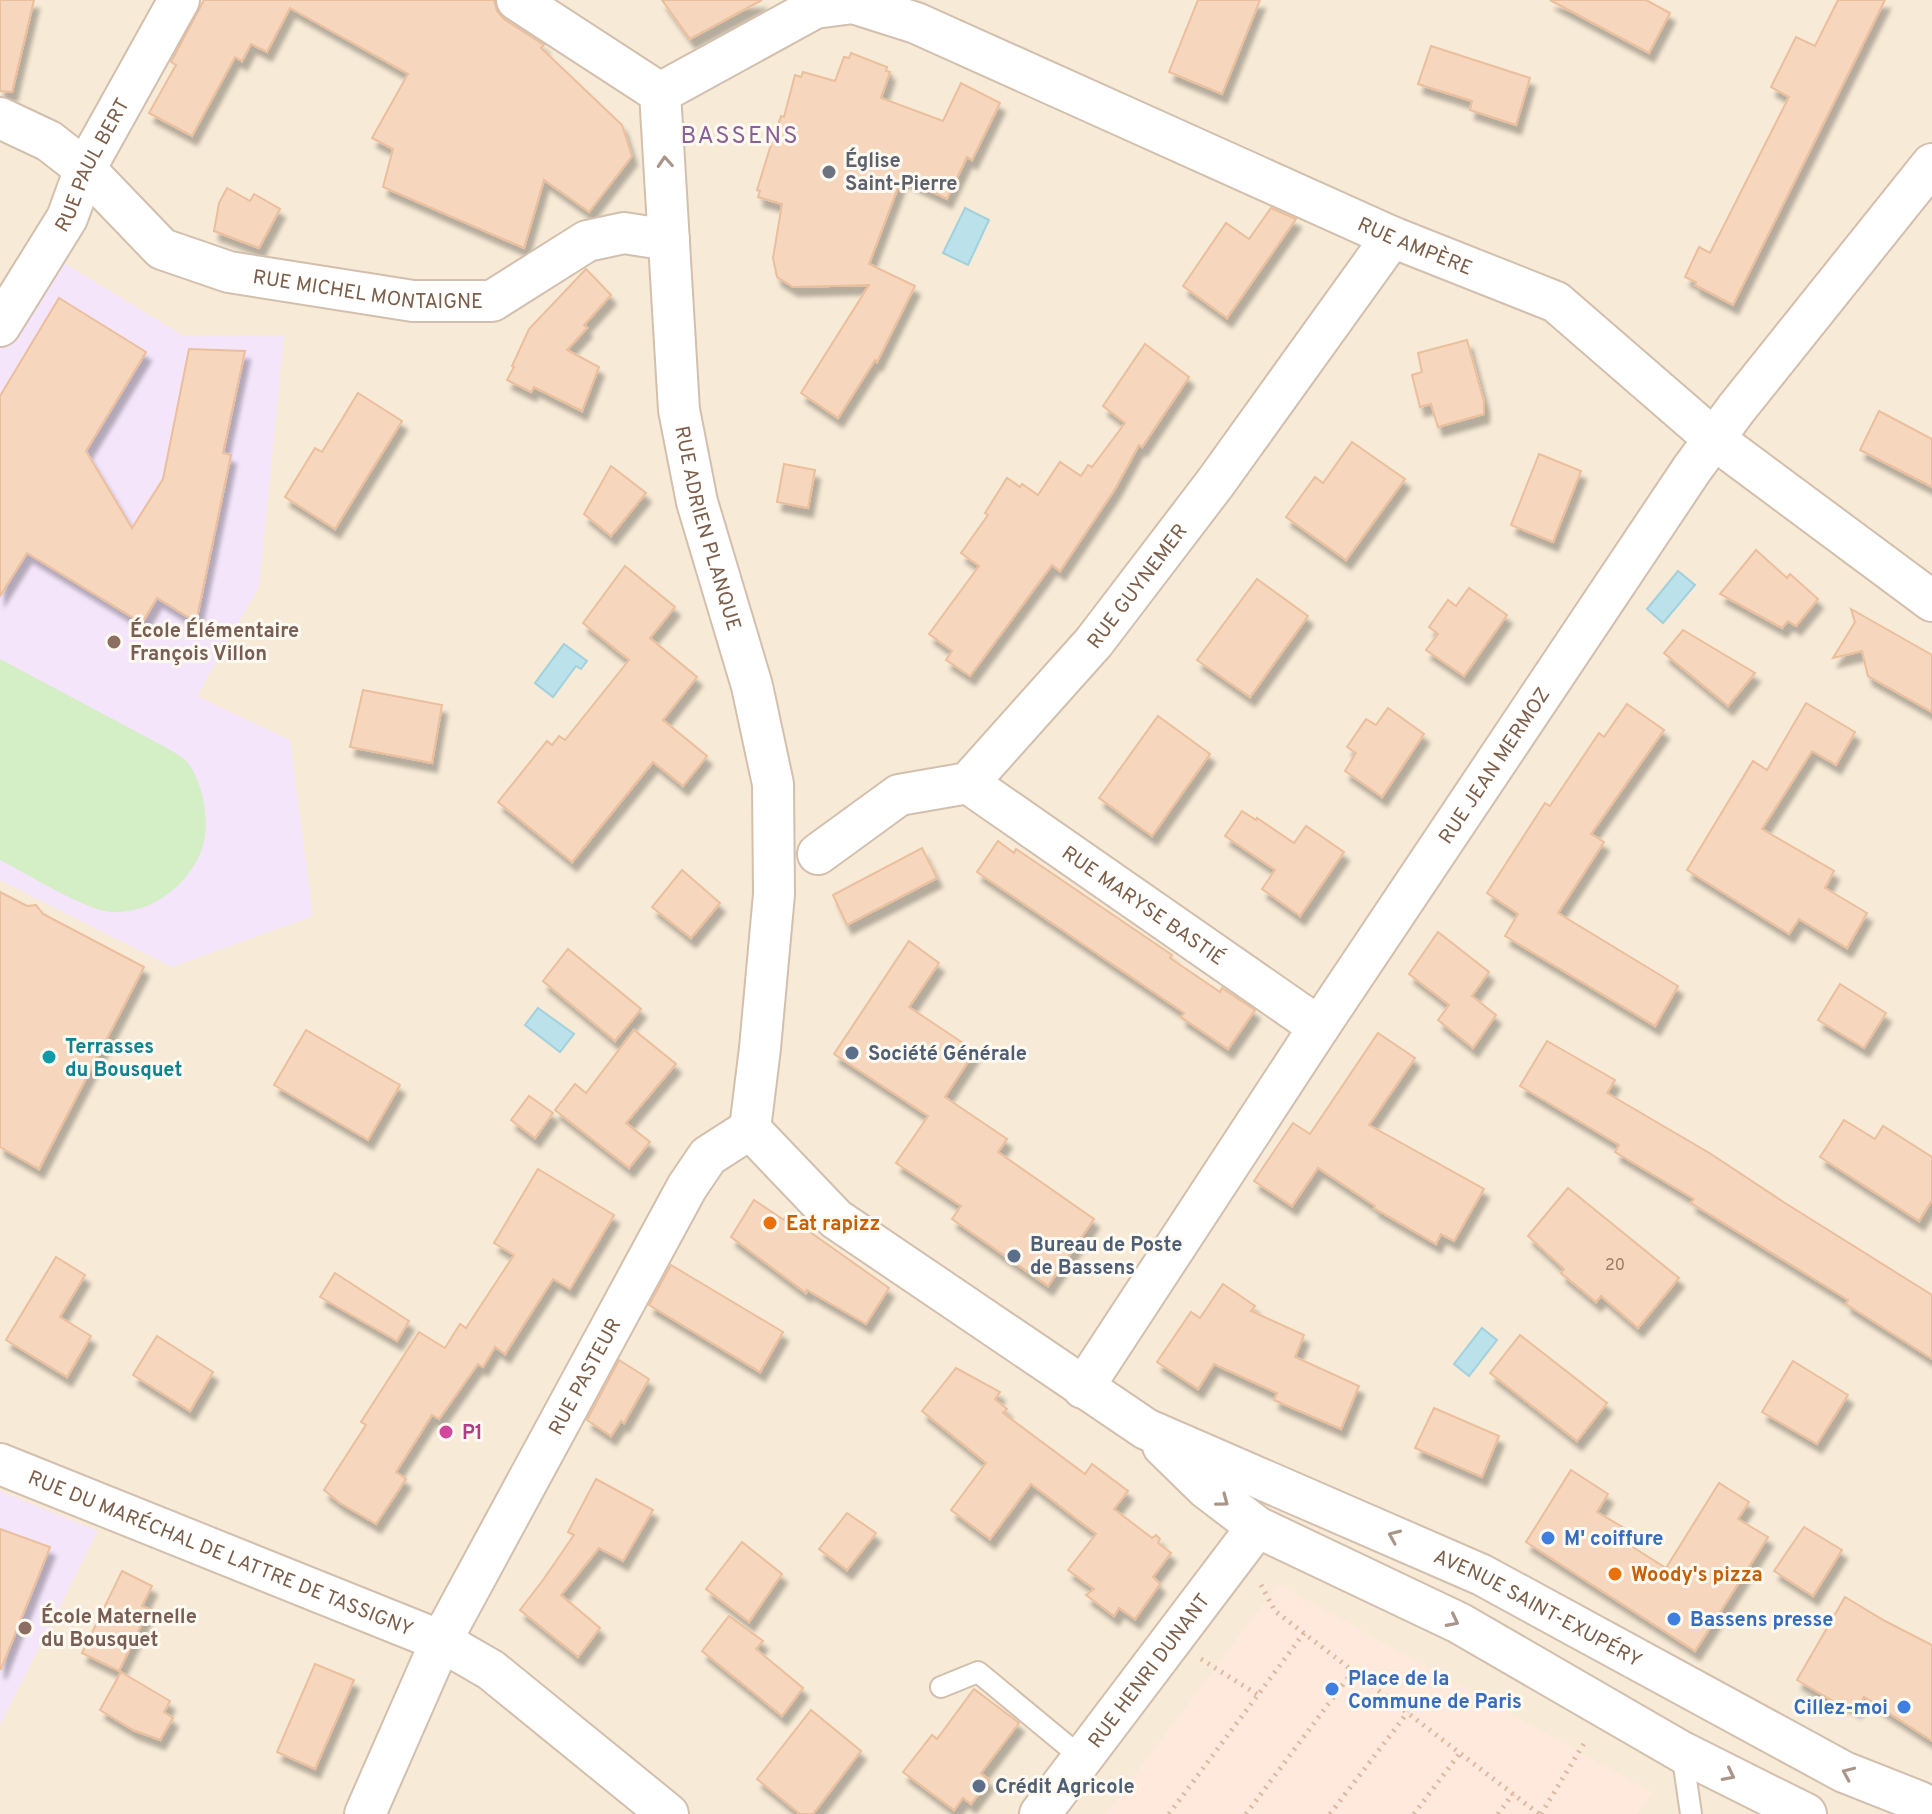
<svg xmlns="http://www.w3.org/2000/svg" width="1932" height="1814" viewBox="0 0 1932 1814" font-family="Overpass,sans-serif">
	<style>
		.residential { fill: #f7ead6 }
		.commercial { fill: #ffe8dc }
		.education { fill: #f4e5fb }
		.green { fill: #d4eec5 }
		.water { fill: #bbe1eb; stroke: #a0d1dd; stroke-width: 2 }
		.building { fill: #f6d7be; stroke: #ebbe9c; stroke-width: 2; filter: url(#shadow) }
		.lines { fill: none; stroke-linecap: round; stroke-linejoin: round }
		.service-casing { stroke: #d3bfad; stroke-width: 24 }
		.minor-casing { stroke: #d3bfad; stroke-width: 44 }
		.path { stroke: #dcbaa0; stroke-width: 5; stroke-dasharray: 2 6; stroke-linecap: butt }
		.service { stroke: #fff; stroke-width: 20 }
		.minor { stroke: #fff; stroke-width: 40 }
		.oneway { stroke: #aa9689 }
		.worship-dot { fill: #6b7280; stroke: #fffaf1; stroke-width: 3 }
		.education-dot { fill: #8d6e63; stroke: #fffaf1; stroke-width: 3 }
		.service-dot { fill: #5c6f8a; stroke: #fffaf1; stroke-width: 3 }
		.culture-dot { fill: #0f9aa8; stroke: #fffaf1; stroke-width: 3 }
		.food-dot { fill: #e8710a; stroke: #fffaf1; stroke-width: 3 }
		.hotel-dot { fill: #d1479c; stroke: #fffaf1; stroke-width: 3 }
		.shop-dot { fill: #3f7fe0; stroke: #fffaf1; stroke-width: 3 }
		.labels { text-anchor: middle; stroke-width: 6; stroke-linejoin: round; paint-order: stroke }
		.number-label { font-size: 16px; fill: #9a7c66 }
		.worship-label { font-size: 20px; font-weight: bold; fill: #5b616d; stroke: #fffaf1; text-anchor: start }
		.street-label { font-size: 20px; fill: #7c5e49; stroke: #fffaf1 }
		.education-label { font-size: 20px; font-weight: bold; fill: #785e54; stroke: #fffaf1; text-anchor: start }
		.culture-label { font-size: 20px; font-weight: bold; fill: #0d838f; stroke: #fffaf1; text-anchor: start }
		.service-label { font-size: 20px; font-weight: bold; fill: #4e5e75; stroke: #fffaf1; text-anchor: start }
		.food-label { font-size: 20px; font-weight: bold; fill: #c56008; stroke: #fffaf1; text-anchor: start }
		.hotel-label { font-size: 20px; font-weight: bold; fill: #b23c85; stroke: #fffaf1; text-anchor: start }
		.shop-label { font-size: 20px; font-weight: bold; fill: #366cbe; stroke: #fffaf1; text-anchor: start }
		.quarter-label { font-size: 24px; letter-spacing: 2px; fill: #896198; stroke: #fffaf1 }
	</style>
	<defs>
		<filter id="shadow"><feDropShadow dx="5" dy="9" stdDeviation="2" flood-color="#0004"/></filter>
	</defs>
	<rect width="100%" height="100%" fill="#fef7e9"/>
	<rect class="residential" x="0" y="0" width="1932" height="1814"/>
	<path class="commercial" d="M1278 1584 1653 1793 1637 1814H1105Z"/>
	<g class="education">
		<path d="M56 258 184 336H284L259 587 197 696 290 740 313 916 172 967 0 880V346Z"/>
		<path d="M0 1491 98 1531 0 1725Z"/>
	</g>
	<path class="green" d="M0 659 165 747C172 751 180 755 186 761 194 769 199 783 202 794 206 811 208 832 202 849 188 886 151 914 112 912 86 911 26 873 0 860Z"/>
	<g class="water">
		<path d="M965 208 989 220 968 265 943 253Z"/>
		<path d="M1678 571 1695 585 1663 623 1647 609Z"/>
		<path d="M564 644 587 661 581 669 576 666 553 697 535 683Z"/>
		<path d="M538 1008 574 1034 560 1052 525 1025Z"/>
		<path d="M1482 1328 1497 1340 1469 1376 1454 1364Z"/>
	</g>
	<g class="building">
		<path d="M0 0H34L12 92 0 91Z"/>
		<path d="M204 0H494L497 11 504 19 544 45 541 48 622 125 632 156 589 212 544 180 524 248 383 187 393 149 372 138 408 74 290 8 267 52 251 44 242 61 235 57 192 136 149 113 176 65 171 62Z"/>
		<path d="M662 0H762L690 39Z"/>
		<path d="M1198 0H1260L1222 94 1169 72Z"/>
		<path d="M1550 0H1646L1670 13 1649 53Z"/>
		<path d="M1838 0H1885L1733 305 1695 285 1696 282 1685 277 1699 247 1710 253 1789 97 1771 87 1796 37 1815 46Z"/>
		<path d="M1431 46 1530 78 1516 125 1470 110 1472 101 1418 84Z"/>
		<path d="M851 53 887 67 886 71 890 72 881 98 943 121 961 83 1000 103 972 160 967 157 947 199 902 177 869 264 915 286 877 362 875 360 838 418 801 393 869 285 793 287 777 277 773 258 782 204 758 197 760 191 757 190 769 151 781 116 784 117 795 75 801 77 803 72 835 81 844 57 849 58Z"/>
		<path d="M227 188 250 201 254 194 280 209 259 248 214 231 219 203Z"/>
		<path d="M1271 208 1296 219 1227 318 1183 286 1226 223 1249 239Z"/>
		<path d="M586 269 611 295 584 325 587 328 567 350 599 367 582 411 534 387 531 392 507 380 514 367 512 366 529 329Z"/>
		<path d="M59 298 146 352 86 451 132 528 163 479 189 349 245 351 223 453 231 455 196 622 157 598 142 623 27 553 0 596V396Z"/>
		<path d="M1467 340 1484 402V414L1438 427 1431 404 1420 407 1412 375 1422 372 1418 353Z"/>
		<path d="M1145 344 1189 377 1142 447 1139 445 1115 489 1060 571 1052 565 970 676 946 660 952 651 929 634 979 566 961 553 988 515 985 513 1007 478 1020 487 1022 484 1038 495 1060 462 1081 476 1088 465 1092 467 1125 423 1103 406Z"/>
		<path d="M358 393 402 421 335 529 285 497 315 448 322 452Z"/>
		<path d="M1879 411 1932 439V487L1860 450Z"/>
		<path d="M1352 442 1405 479 1346 560 1286 517 1315 477 1323 483Z"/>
		<path d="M1539 454 1581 471 1553 542 1511 525Z"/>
		<path d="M784 464 815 470 808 508 777 502Z"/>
		<path d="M611 466 646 493 611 536 584 514Z"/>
		<path d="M1756 550 1787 578 1790 574 1818 599 1796 626 1788 621 1782 628 1720 594Z"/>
		<path d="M625 566 675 607 650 638 697 677 663 720 707 756 683 786 653 762 572 862 498 802 547 741 552 745 559 736 565 740 629 660 583 623Z"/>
		<path d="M1257 579 1308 616 1250 697 1197 660Z"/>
		<path d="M1469 588 1507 615 1464 676 1426 650 1438 634 1429 627 1448 600 1456 606Z"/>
		<path d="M1851 609 1932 655V712L1868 676 1862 651 1833 658 1855 622Z"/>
		<path d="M1683 630 1755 673 1728 706 1664 653Z"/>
		<path d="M363 690 442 705 432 763 350 747Z"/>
		<path d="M1806 703 1855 732 1836 765 1812 751 1762 829 1834 871 1825 888 1867 913 1847 948 1799 919 1789 934 1687 870 1753 761 1767 770Z"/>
		<path d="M1627 704 1664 730 1591 834 1604 842 1558 913 1678 986 1655 1026 1505 936 1518 914 1487 893 1545 803 1550 806 1599 733 1604 737Z"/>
		<path d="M1388 708 1424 734 1382 797 1345 771 1356 753 1347 747 1366 719 1376 725Z"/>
		<path d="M1158 716 1210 754 1152 836 1099 798Z"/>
		<path d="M1242 811 1256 820 1257 818 1294 843 1306 826 1344 852 1300 916 1262 889 1275 870 1225 836Z"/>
		<path d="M998 841 1014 853 1016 849 1172 955 1170 958 1220 992 1222 988 1255 1010 1228 1049 1181 1017 1184 1013 977 872Z"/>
		<path d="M922 848 937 878 847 925 833 895Z"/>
		<path d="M682 870 720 903 691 938 652 907Z"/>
		<path d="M0 892 27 906 36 905 43 914 144 967 39 1169 0 1147Z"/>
		<path d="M1438 932 1489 972 1472 996 1496 1015 1473 1048 1438 1020 1449 1005 1409 974Z"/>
		<path d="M909 941 939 963 909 1007 975 1051 945 1097 1007 1139 998 1152 1094 1219 1048 1286 952 1219 961 1206 896 1163 928 1116 834 1054Z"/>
		<path d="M568 949 641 1009 615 1041 543 981Z"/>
		<path d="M1840 984 1886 1013 1864 1048 1818 1020Z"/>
		<path d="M306 1030 400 1085 368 1140 274 1085Z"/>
		<path d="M634 1030 676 1064 626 1123 650 1142 629 1168 555 1110 575 1084 586 1093Z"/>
		<path d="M1378 1033 1415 1058 1369 1125 1484 1189 1454 1241 1441 1234 1436 1244 1374 1208 1375 1206 1318 1168 1292 1206 1254 1181 1293 1123 1310 1134Z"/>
		<path d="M1547 1041 1615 1080 1607 1093 1711 1154 1785 1203 1932 1295V1359L1846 1304 1848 1300 1691 1203 1694 1199 1615 1152 1619 1145 1520 1086Z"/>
		<path d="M529 1096 553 1113 535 1138 511 1120Z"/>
		<path d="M1844 1120 1875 1139 1883 1126 1932 1157V1200L1919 1221 1820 1157Z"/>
		<path d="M538 1169 614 1215 570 1289 553 1279 505 1354 495 1347 483 1367 478 1364 439 1419 432 1415 396 1472 406 1479 376 1524 340 1503 324 1490 366 1425 361 1422 419 1332 445 1348 460 1324 466 1328 514 1255 494 1243Z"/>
		<path d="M1568 1188 1679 1278 1638 1328 1601 1296 1596 1302 1561 1273 1564 1269 1528 1236Z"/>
		<path d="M754 1200 784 1220 786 1215 889 1288 866 1324 807 1290 806 1293 731 1237Z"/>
		<path d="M56 1257 85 1275 60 1317 91 1336 67 1377 6 1340Z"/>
		<path d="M671 1265 783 1332 760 1372 649 1305Z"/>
		<path d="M335 1273 409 1321 397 1341 320 1297Z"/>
		<path d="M1223 1284 1255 1306 1251 1311 1304 1335 1295 1357 1359 1386 1341 1429 1274 1400 1277 1393 1214 1364 1198 1389 1157 1362 1191 1312 1200 1318Z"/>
		<path d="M1520 1335 1607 1403 1577 1441 1490 1373Z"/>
		<path d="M157 1336 213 1372 190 1411 133 1375Z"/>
		<path d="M619 1360 649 1379 624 1423 621 1421 611 1436 587 1420Z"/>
		<path d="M1793 1361 1848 1395 1817 1444 1762 1412Z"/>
		<path d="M956 1368 1000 1392 995 1399 1007 1409 1003 1413 1085 1474 1092 1464 1128 1491 1114 1509 1152 1538 1156 1535 1160 1539 1158 1543 1171 1553 1153 1577 1160 1584 1135 1619 1119 1608 1114 1616 1086 1595 1094 1589 1068 1570 1096 1534 1031 1484 990 1539 951 1510 986 1463 922 1411Z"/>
		<path d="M1434 1408 1499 1436 1482 1477 1415 1448Z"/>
		<path d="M1571 1470 1608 1494 1597 1512 1626 1529 1620 1539 1666 1568 1719 1483 1749 1502 1738 1519 1768 1537 1695 1651 1526 1542Z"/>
		<path d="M596 1479 653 1510 623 1561 599 1548 561 1595 600 1628 578 1657 520 1610 543 1580 574 1535 568 1532Z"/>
		<path d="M847 1513 876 1533 847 1570 819 1549Z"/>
		<path d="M1804 1527 1842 1550 1813 1596 1774 1571Z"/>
		<path d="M0 1529 50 1547 1 1669H0Z"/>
		<path d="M742 1542 782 1574 749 1622 706 1589Z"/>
		<path d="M122 1571 152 1586 142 1606 149 1609 119 1671 82 1653Z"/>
		<path d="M1845 1597 1885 1621 1932 1645V1741L1864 1697 1856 1709 1842 1701 1840 1705 1797 1680Z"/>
		<path d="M729 1616 763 1641 756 1649 803 1688 782 1716 702 1651Z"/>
		<path d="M315 1664 354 1680 315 1769 277 1752Z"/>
		<path d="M121 1672 170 1701 164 1712 173 1718 160 1740 133 1730 100 1710Z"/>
		<path d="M974 1689 1019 1723 981 1773 989 1780 971 1804 963 1798 954 1810 903 1772 932 1735 937 1739Z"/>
		<path d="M811 1710 861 1751 813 1814H800L757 1779Z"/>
	</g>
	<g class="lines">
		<defs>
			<g id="service">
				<path d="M941 1687 978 1672 1082 1758"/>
				<path d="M1682 1752 1691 1814"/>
			</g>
			<g id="minor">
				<path id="s1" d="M517 0 660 93 679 410 697 502 752 686 773 784 774 894 760 1048 750 1129"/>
				<path id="s2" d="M660 93 815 8 853 3 916 23 1392 237 1556 302 1714 439 1932 601"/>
				<path id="s3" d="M0 118 49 141 85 169 162 249 229 272 413 301H492L587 241 624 233 669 240"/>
				<path id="s4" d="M0 326 67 218 85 169 179 0"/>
				<path id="s5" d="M968 783 1319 1027"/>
				<path id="s6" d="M818 854 899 795 968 783 1094 642 1216 482 1392 237"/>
				<path id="s7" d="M750 1129 836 1219 1146 1429 1482 1575 1844 1772 1920 1802"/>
				<path id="s8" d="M1083 1388 1319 1027 1692 469 1736 409 1932 164"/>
				<path d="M1163 1446 1206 1488 1257 1527 1459 1623 1682 1752 1806 1814"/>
				<path id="s9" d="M0 1464 441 1641 491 1670 668 1814"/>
				<path id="s10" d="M365 1814 441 1641 687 1187 708 1156 750 1129"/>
				<path id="s11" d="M1040 1814 1257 1527"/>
			</g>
		</defs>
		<use href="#service" class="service-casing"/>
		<use href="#minor" class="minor-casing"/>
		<g class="path">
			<path d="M1261 1585 1275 1611 1539 1814"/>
			<path d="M1201 1659 1258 1695"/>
			<path d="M1169 1814 1304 1633"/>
			<path d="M1246 1814 1353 1671"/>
			<path d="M1330 1814 1408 1712"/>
			<path d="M1414 1814 1460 1753"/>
			<path d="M1498 1814 1513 1794"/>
			<path d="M1541 1814 1586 1740"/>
		</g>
		<use href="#service" class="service"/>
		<use href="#minor" class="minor"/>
	</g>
	<defs><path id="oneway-chevron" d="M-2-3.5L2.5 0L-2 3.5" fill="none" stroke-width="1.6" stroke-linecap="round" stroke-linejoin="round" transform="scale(2)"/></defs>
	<g class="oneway">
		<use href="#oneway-chevron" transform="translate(665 162) rotate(-94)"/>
		<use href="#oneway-chevron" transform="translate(1223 1501) rotate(37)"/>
		<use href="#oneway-chevron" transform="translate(1394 1536) rotate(-157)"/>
		<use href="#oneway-chevron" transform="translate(1453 1621) rotate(27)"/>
		<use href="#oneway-chevron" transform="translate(1848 1773) rotate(-156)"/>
		<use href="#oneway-chevron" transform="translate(1729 1775) rotate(27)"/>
	</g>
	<circle class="worship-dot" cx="829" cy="172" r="8"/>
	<g class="education-dot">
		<circle cx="114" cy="642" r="8"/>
		<circle cx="25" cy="1628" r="8"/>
	</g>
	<g class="service-dot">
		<circle cx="852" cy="1053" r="8"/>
		<circle cx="1014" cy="1256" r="8"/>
		<circle cx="979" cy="1786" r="8"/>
	</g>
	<circle class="culture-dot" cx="49" cy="1057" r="8"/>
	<g class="food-dot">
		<circle cx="770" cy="1223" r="8"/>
		<circle cx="1615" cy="1574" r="8"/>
	</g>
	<circle class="hotel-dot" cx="446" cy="1432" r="8"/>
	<g class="shop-dot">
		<circle cx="1548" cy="1538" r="8"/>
		<circle cx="1674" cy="1619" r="8"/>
		<circle cx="1332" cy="1689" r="8"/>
		<circle cx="1904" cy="1707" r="8"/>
	</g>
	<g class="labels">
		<g class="number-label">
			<text x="1615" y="1270">20</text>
		</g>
		<g class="worship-label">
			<text x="845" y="167">Église<tspan x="845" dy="23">Saint-Pierre</tspan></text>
		</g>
		<g class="street-label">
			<text dy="7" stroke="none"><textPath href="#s4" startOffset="186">RUE PAUL BERT</textPath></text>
			<text dy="7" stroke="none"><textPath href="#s2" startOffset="828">RUE AMPÈRE</textPath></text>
			<text dy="7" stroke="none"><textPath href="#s3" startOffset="422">RUE MICHEL MONTAIGNE</textPath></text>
			<text dy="7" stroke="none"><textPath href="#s1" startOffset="610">RUE ADRIEN PLANQUE</textPath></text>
			<text dy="7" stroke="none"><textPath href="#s6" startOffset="430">RUE GUYNEMER</textPath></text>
			<text dy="7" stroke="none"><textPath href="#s8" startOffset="746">RUE JEAN MERMOZ</textPath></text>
			<text dy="7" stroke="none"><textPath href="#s5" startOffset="214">RUE MARYSE BASTIÉ</textPath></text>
			<text dy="7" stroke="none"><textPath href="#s10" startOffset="490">RUE PASTEUR</textPath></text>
			<text dy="7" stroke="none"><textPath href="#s9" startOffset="238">RUE DU MARÉCHAL DE LATTRE DE TASSIGNY</textPath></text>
			<text dy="7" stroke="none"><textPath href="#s7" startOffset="930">AVENUE SAINT-EXUPÉRY</textPath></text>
			<text dy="7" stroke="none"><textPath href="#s11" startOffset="180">RUE HENRI DUNANT</textPath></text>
		</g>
		<g class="education-label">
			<text x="130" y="637">École Élémentaire<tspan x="130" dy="23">François Villon</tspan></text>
			<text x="41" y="1623">École Maternelle<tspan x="41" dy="23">du Bousquet</tspan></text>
		</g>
		<g class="culture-label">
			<text x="65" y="1053">Terrasses<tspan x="65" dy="23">du Bousquet</tspan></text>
		</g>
		<g class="service-label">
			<text x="868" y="1060">Société Générale</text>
			<text x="1030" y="1251">Bureau de Poste<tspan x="1030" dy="23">de Bassens</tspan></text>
			<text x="995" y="1793">Crédit Agricole</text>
		</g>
		<g class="food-label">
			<text x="786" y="1230">Eat rapizz</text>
			<text x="1631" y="1581">Woody's pizza</text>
		</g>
		<g class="hotel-label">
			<text x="462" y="1439">P1</text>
		</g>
		<g class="shop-label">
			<text x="1564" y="1545">M' coiffure</text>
			<text x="1690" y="1626">Bassens presse</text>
			<text x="1348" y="1685">Place de la<tspan x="1348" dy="23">Commune de Paris</tspan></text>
			<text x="1888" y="1714" text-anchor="end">Cillez-moi</text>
		</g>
		<g class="quarter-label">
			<text x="740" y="143">BASSENS</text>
		</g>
	</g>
</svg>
